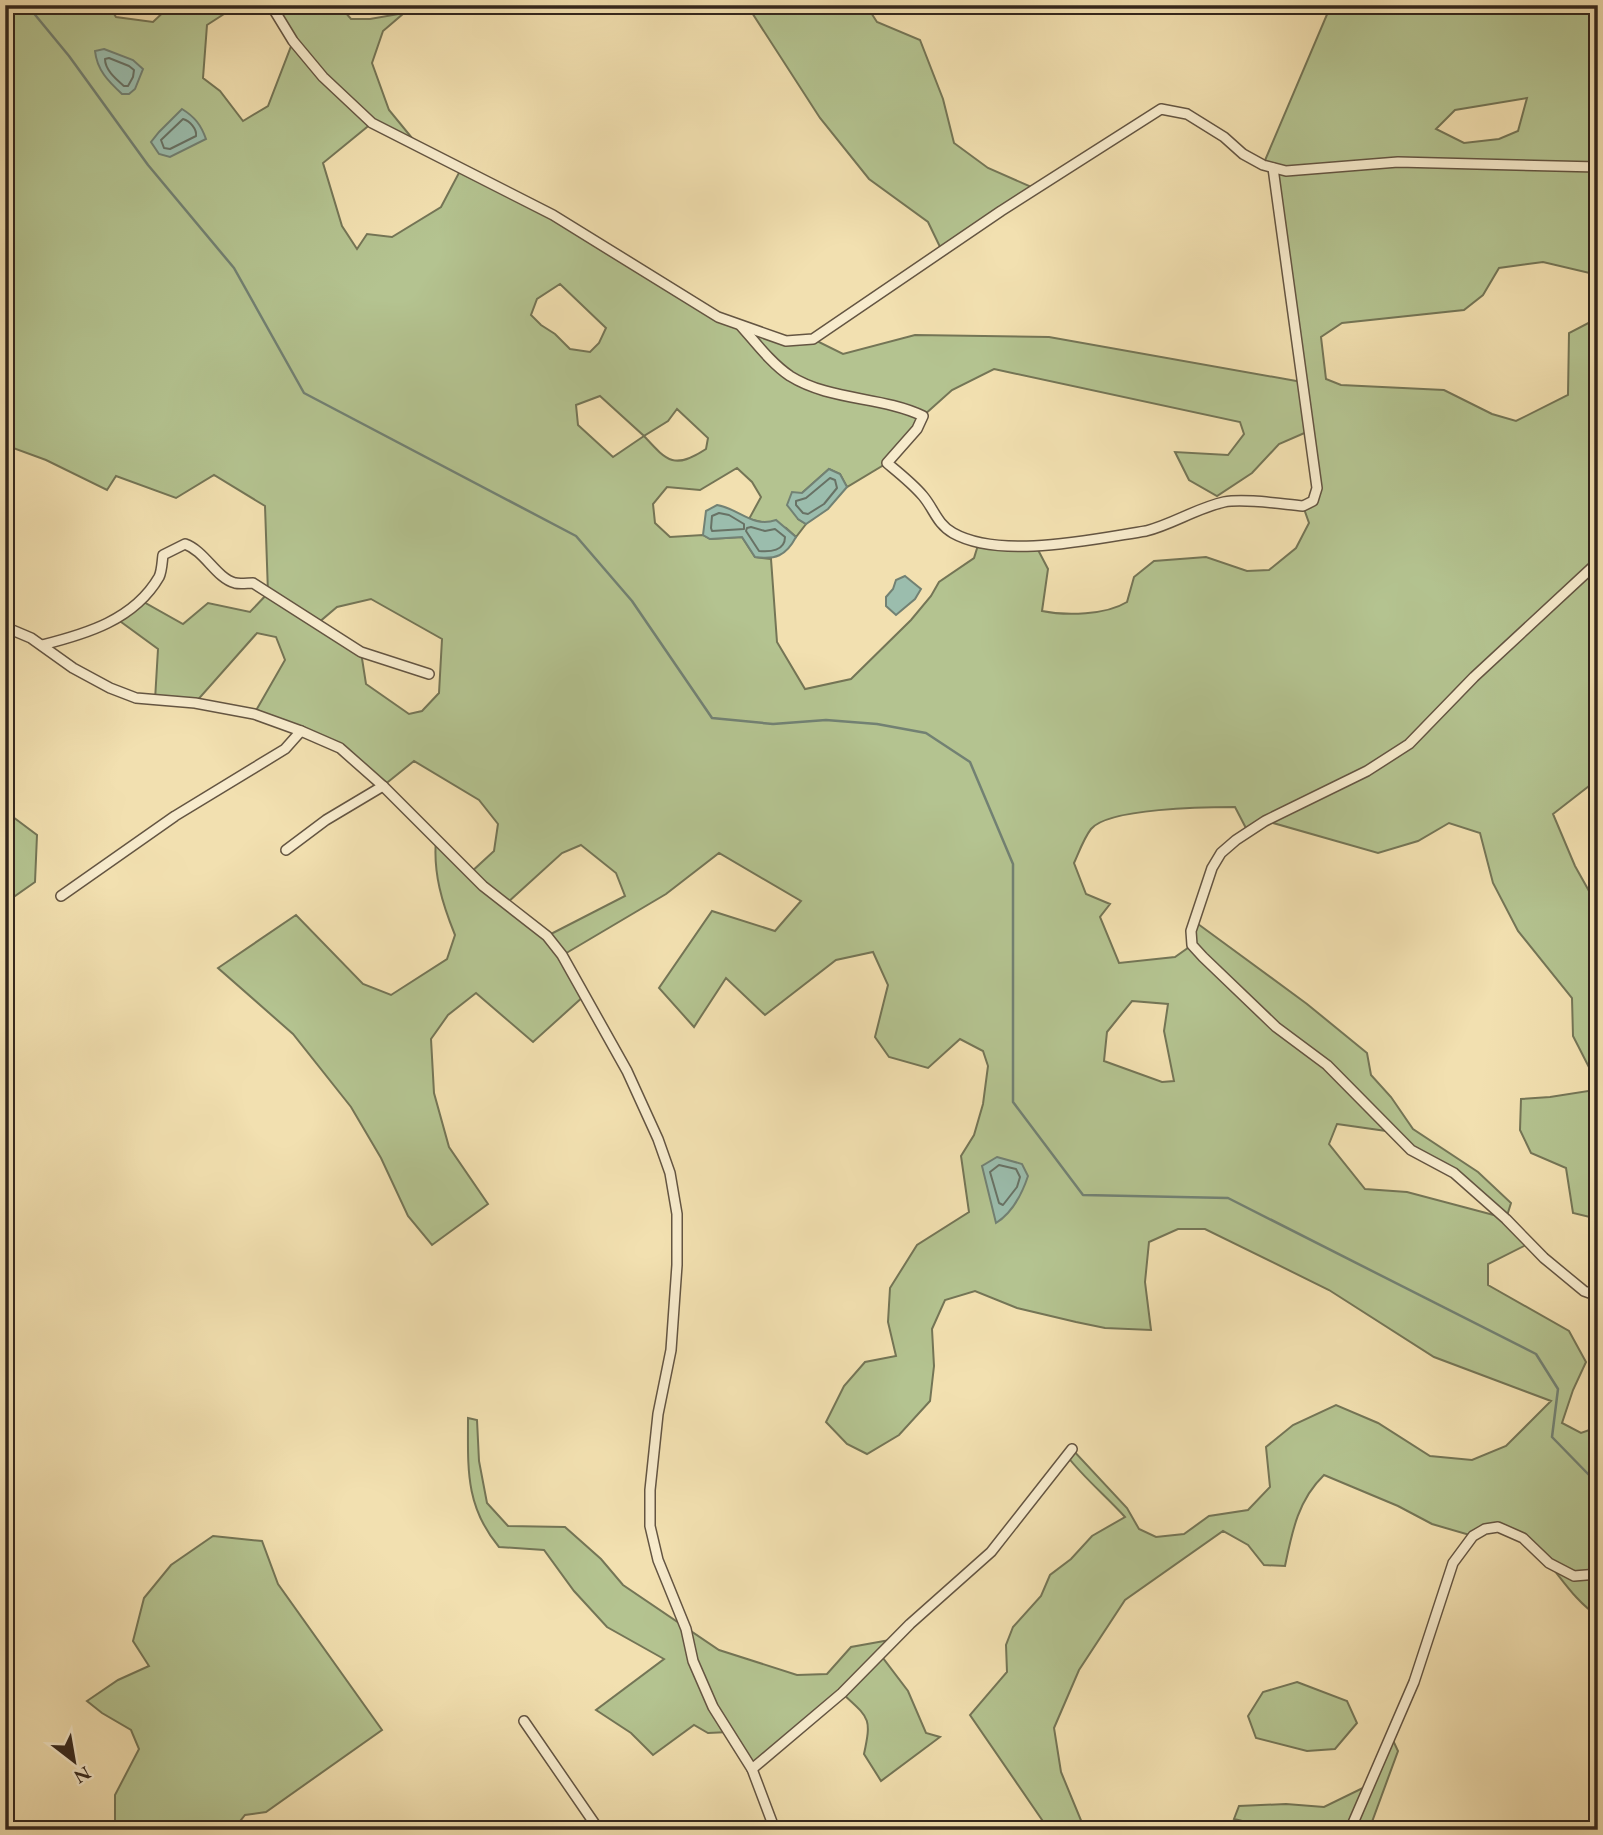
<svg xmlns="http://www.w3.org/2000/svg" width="1603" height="1835" viewBox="0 0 1603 1835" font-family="'EB Garamond',serif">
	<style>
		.green { fill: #b4c390; stroke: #747556; stroke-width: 2; fill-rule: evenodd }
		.water { fill: #9bbdad; stroke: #728173; stroke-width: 2 }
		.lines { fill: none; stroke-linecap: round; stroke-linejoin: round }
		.shore { stroke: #687265; stroke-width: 2 }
		.stream { stroke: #728173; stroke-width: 2.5 }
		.street-casing { stroke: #645542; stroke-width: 12 }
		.street { stroke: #f7ebcc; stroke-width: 9 }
	</style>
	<rect width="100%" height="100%" fill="#f2e0b0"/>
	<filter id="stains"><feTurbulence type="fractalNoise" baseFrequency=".00286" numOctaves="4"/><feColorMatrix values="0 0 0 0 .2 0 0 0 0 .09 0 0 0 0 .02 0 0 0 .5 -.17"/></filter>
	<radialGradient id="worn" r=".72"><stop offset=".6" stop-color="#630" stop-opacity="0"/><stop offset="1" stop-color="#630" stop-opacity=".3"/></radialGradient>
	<g class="green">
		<path d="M5 5H112L111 9 116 17 153 22 171 5H238L207 25 203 78 220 91 243 121 268 106 293 41 271 5H339L351 19H370L404 13 383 31 372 63 389 110 421 149 372 123 323 163 342 226 357 249 367 234 392 237 441 207 461 169 553 215 718 317 785 341 813 339 843 354 915 335 1049 337 1302 382 1273 168 1263 165 1331 5H1598V275L1543 262 1499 268 1483 295 1464 310 1342 323 1321 337 1326 379 1341 385 1444 390 1492 414 1516 421 1568 395 1569 333 1598 318V779L1553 814 1575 866 1598 907V1219L1573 1213 1566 1168 1531 1153 1520 1130 1521 1099 1550 1097 1595 1090 1594 1077 1573 1036 1572 998 1518 931 1493 883 1480 833 1449 823 1418 841 1378 853 1266 821 1248 832 1235 807C1207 807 1108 808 1091 829 1084 838 1079 852 1074 863L1086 894 1110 904 1100 917 1119 963 1175 957 1192 945 1194 921 1307 1004 1367 1053 1371 1075 1391 1097 1413 1129 1478 1172 1511 1203 1506 1219 1530 1243 1488 1264V1285L1569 1331 1586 1362 1573 1390 1562 1423 1581 1433 1598 1427V1616C1567 1596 1553 1560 1524 1539 1517 1533 1506 1530 1498 1527L1473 1536 1432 1524 1398 1506 1324 1475C1298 1500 1292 1532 1285 1566L1264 1565 1248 1545 1223 1531 1125 1600 1079 1670 1054 1728 1061 1772 1085 1830H1049L970 1715 1007 1672 1006 1645 1013 1627 1041 1596 1050 1575 1071 1559 1092 1536 1125 1517C1106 1496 1084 1478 1067 1456L1072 1449 1127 1508 1139 1529 1156 1537 1184 1534 1209 1516 1248 1510 1270 1487 1266 1447 1293 1425 1336 1405 1378 1423 1430 1456 1472 1460 1506 1446 1551 1401 1434 1357 1329 1290 1205 1229H1178L1149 1242 1145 1282 1151 1330 1105 1328 1076 1322 1017 1308 975 1291 945 1300 932 1329 934 1366 930 1401 899 1435 867 1454 847 1444 826 1422 844 1386 865 1362 896 1356 888 1322 890 1288 917 1245 969 1212 961 1156 974 1135 983 1104 988 1066 983 1051 960 1039 928 1068 889 1057 875 1037 888 985 873 952 836 960 765 1015 726 978 694 1027 659 988 712 911 775 931 801 901 719 853 666 894 563 955 585 995 533 1042 476 993 448 1015 431 1039 434 1093 449 1147 488 1204 432 1245 408 1216 381 1158 351 1107 293 1034 218 968 296 915 363 984 391 995 447 959 455 935C442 903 433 873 436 839L470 873 494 851 498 824 479 800 414 761 383 786 340 748 254 714 285 660 276 637 257 633 195 703 155 700 158 649 117 619 140 600 183 624 208 603 250 612 268 593 265 506 214 475 176 498 116 476 107 490 46 460 8 446 5 448ZM1527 98 1518 131 1499 139 1464 143 1436 129 1455 110ZM560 284 606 328 599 343 590 352 570 349 555 334 541 325 531 315 537 299ZM994 369 1240 422 1244 434 1228 455 1175 452 1189 480 1217 496 1252 473 1279 444 1309 431 1317 488 1313 501 1303 506 1309 523 1296 548 1269 570 1247 571 1206 557 1154 561 1134 577 1127 602C1106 615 1066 616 1042 611L1048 569 1036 546 979 542 974 558 939 582 931 596 911 620 851 679 805 689 777 642 771 559 755 557 742 537 710 539 703 535 670 537 655 523 653 504 667 487 700 490 737 468 752 482 761 497 749 519 786 528 796 537 806 524 798 519 802 493 829 469 840 474 847 487 887 463 923 416 952 390ZM600 396 644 436 613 457 578 425 576 405ZM677 409 708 438 706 449C674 470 667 461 644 436L668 421ZM371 599 442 639 439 693 422 711 409 714 366 684 361 652 317 624 337 607ZM581 845 616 873 625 896 547 936 506 904 562 853ZM1132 1001 1168 1004 1164 1031 1174 1081 1162 1082 1104 1061 1107 1032ZM1337 1124 1393 1132 1411 1150 1454 1173 1505 1218 1407 1192 1365 1189 1329 1144Z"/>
		<path d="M747 5H866L877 22 920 40 943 99 954 143 988 168 1036 189 942 251 928 222 869 179 820 118Z"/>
		<path d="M5 811 37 835 35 882 5 903Z"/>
		<path d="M468 1418 477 1420 479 1461 487 1503 508 1526 565 1527 601 1559 623 1585 719 1650 797 1675 827 1674 851 1647 895 1639 880 1654 908 1691 926 1733 940 1737 881 1781 864 1754C872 1717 869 1718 842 1693L752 1769 729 1732 708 1733 694 1725 653 1755 631 1733 596 1710 664 1659 607 1627 574 1591 544 1550 499 1547C465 1506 468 1469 468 1418Z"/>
		<path d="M213 1536 262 1541 278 1584 382 1730 266 1812 245 1815 233 1830H115V1795L139 1749 131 1730 102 1713 87 1701 118 1680 149 1666 133 1641 144 1598 171 1565Z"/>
		<path d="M1297 1682 1347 1701 1357 1723 1335 1749 1307 1751 1256 1738 1248 1716 1263 1692Z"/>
		<path d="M1391 1736 1398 1751 1369 1830H1280L1234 1819 1239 1806 1286 1804 1324 1807 1367 1786Z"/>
	</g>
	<g class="water">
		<path d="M104 49 133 60 143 69 135 89 129 94H122C108 81 97 70 95 51Z"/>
		<path d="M182 109C195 117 201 125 206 139L170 157 159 154 151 142 159 132Z"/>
		<path d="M829 469 840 474 847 487 828 509 806 524 798 519 787 505 792 492 802 493Z"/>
		<path d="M717 505C740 509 752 528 776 520L796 537C786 556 775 560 755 557L742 537 710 539 703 535 706 511Z"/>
		<path d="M905 576 921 589 915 599 896 615 886 606V597L893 589 896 580Z"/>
		<path d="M997 1157 1022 1164 1028 1176C1022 1194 1012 1213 996 1223L982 1166Z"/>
	</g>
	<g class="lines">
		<g class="shore">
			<path d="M109 58 129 66 134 70 133 77 128 86H124C116 79 105 70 105 59Z"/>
			<path d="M183 119C190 121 197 129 196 136L170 149 164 148 161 140Z"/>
			<path d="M830 478 835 480 837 488 824 504 808 514 803 513 796 505V501L806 498Z"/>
			<path d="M719 513 729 515 744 524V529L712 531 711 528 712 516Z"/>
			<path d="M751 527 765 531 775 529 785 537C785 551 770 552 759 551L746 531 747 528Z"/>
			<path d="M999 1165 1016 1169 1020 1177 1017 1187 1003 1205 999 1203 990 1172Z"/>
		</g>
		<path class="stream" d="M27 5 69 56 148 165 234 268 304 393 576 536 632 601 712 718 773 724 826 720 877 724 926 733 970 762 1013 864V1102L1083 1195 1228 1198 1536 1354 1558 1389 1552 1437 1591 1477 1598 1478"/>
		<defs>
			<g id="street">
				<path d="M271 5 293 41 323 77 372 123 553 215 718 317 786 341 813 339 1001 211 1161 109 1187 114 1224 137 1243 154 1263 165 1286 171 1398 162 1598 167"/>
				<path d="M741 326C756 343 771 363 790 376 830 401 881 396 923 416L917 429 887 463C899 473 913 484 923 496 934 509 937 524 953 533 1001 560 1094 539 1146 531 1173 524 1197 508 1224 502 1244 498 1281 504 1303 506L1313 501 1317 488 1273 168"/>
				<path d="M1598 562 1474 677 1409 744 1367 771 1265 821 1236 840 1221 853 1212 868 1191 931 1192 945 1203 957 1276 1027 1327 1065 1411 1150 1454 1173 1506 1219 1544 1258 1584 1291 1598 1296"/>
				<path d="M5 627 31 638 73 668 110 688 136 698 195 703 254 714 301 731 340 748 383 786 483 886 547 936 562 955 627 1071 658 1139 670 1173 677 1214V1265L671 1350 658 1414 650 1490V1526L658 1560 686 1629 693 1661 713 1707 752 1769 775 1830"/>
				<path d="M42 645C86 634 134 620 159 577 162 571 162 562 163 555L185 544C205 551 216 578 235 583 240 584 248 583 253 583L361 652 429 674"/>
				<path d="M286 850 326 820 383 786"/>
				<path d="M61 896 175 816 285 749 301 731"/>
				<path d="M524 1721 599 1830"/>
				<path d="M752 1769 842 1693 910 1624 991 1552 1072 1449"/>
				<path d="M1350 1830 1414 1682 1453 1563 1473 1536 1485 1529 1498 1527 1523 1538 1549 1563 1574 1576 1598 1574"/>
			</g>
		</defs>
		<use href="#street" class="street-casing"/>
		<use href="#street" class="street"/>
	</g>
	<rect width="1603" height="1835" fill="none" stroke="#f2e0b0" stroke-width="28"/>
	<rect x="7" y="7" width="1589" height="1821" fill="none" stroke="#34271d" stroke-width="3.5"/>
	<rect x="14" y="14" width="1575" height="1807" fill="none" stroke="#34271d" stroke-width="2"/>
	<g transform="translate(74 1761) rotate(149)" stroke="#f7ebcc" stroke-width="5" paint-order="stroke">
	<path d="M0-5L12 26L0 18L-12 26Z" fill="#34271d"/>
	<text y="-10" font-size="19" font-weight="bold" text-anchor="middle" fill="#34271d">N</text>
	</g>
	<rect width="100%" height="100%" filter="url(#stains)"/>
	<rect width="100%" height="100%" fill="url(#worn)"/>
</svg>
